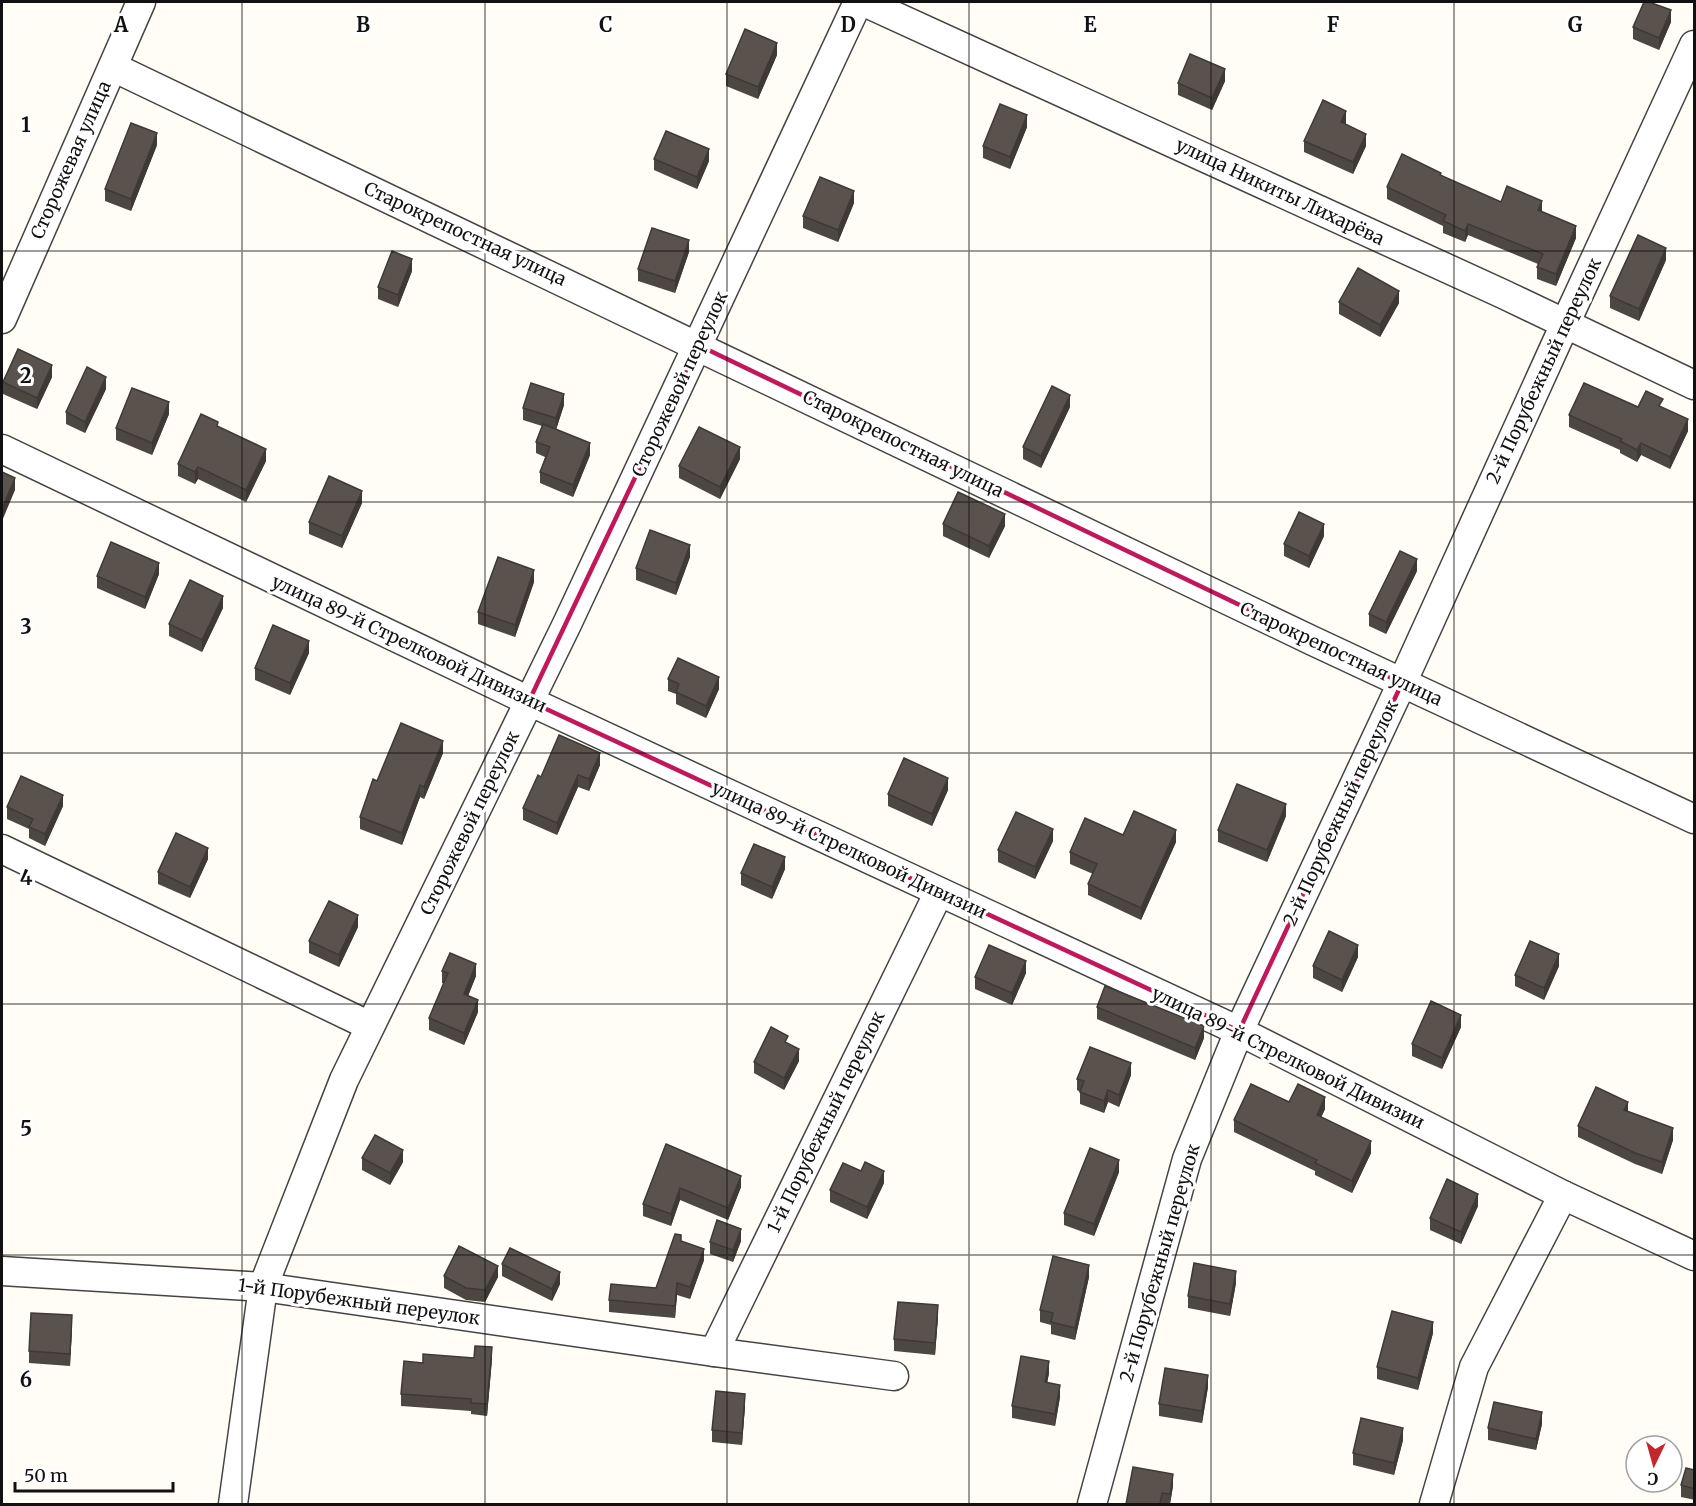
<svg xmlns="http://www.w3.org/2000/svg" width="1696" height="1506" viewBox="0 0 1696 1506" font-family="Merriweather,serif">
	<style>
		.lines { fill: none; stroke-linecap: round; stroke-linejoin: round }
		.minor-casing { stroke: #444; stroke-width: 31 }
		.minor { stroke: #fff; stroke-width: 28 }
		.wall { fill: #4d4742 }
		.shaded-wall { fill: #3f3936 }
		.building { fill: #5a524d; stroke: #3f3936; stroke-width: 1.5 }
		.marked { fill: none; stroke: #c2185b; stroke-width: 4.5; stroke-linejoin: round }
		.grid { fill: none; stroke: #111; stroke-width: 1.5; stroke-opacity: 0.55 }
		.labels { text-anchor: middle; stroke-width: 6; stroke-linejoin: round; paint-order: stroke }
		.street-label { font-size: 18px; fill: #111; stroke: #fff }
		.grid-label { font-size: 20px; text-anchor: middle; font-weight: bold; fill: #111; stroke: #fff; stroke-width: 6; stroke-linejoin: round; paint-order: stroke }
	</style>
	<rect width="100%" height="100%" fill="#fffdf5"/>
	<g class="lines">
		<defs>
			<g id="minor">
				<path d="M864 2 1503 294 1694 385"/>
				<path d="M113 67 1313 641 1694 819"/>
				<path d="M2 319 141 2"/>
				<path d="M2 449 529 701 1239 1031 1563 1195 1694 1256"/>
				<path d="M2 849 370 1026"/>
				<path d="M2 1271 263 1287 714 1352 894 1376"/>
				<path d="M714 1352 939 892"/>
				<path d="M233 1504 263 1287 344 1080 567 624 858 2"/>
				<path d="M1092 1504 1187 1159 1239 1031 1402 683 1565 324 1694 45"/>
				<path d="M1434 1504 1474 1367 1563 1195"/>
			</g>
		</defs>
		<use href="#minor" class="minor-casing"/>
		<use href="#minor" class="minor"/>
	</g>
	<g class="wall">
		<path d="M1671 22 1659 50 1633 39V27Z"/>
		<path d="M777 55 758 99 726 86V74Z"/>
		<path d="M1225 81 1212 110 1178 95V83Z"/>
		<path d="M1346 123 1345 124 1366 146 1353 174 1304 152V141Z"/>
		<path d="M1027 127 1010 169 983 158V146Z"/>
		<path d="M157 145 131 211 105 201V189Z"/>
		<path d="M654 159 709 161 697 189 654 170Z"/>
		<path d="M1441 176 1501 202 1542 212 1576 238 1556 286 1537 279V267L1538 264 1468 235 1465 242 1443 233V226L1387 199V187Z"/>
		<path d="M854 203 838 242 803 228V216Z"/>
		<path d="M689 252 675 293 638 281V269Z"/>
		<path d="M1666 260 1639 321 1610 308V296Z"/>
		<path d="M412 271 398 307 378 299V287Z"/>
		<path d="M1339 302 1399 303 1380 337 1339 314Z"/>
		<path d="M52 377 37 409 3 394V382Z"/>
		<path d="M106 389 85 433 66 424V412Z"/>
		<path d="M564 405 556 429 590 455 573 497 540 483V472L545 457 536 453V442L542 426 523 420V408Z"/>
		<path d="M1070 407 1041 468 1023 459V447Z"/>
		<path d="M1638 407 1663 408 1688 431 1670 469 1641 455 1637 462 1620 453V450L1569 427V415Z"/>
		<path d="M169 414 152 455 116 440V428Z"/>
		<path d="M218 426 266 461 246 502 198 479 195 484 178 476V464Z"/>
		<path d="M740 459 720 499 679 478V466Z"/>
		<path d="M362 503 342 548 309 534V522Z"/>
		<path d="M943 524 1005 526 989 558 943 536Z"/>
		<path d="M1324 536 1309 568 1284 556V544Z"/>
		<path d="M690 557 676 595 636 580V568Z"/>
		<path d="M1417 571 1386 634 1369 626V614Z"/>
		<path d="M159 574 145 609 97 588V576Z"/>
		<path d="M534 582 515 637 478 624V612Z"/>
		<path d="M223 608 202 652 169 636V624Z"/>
		<path d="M309 653 290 695 255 680V668Z"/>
		<path d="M668 679 719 689 706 718 676 704V694L668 691Z"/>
		<path d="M443 753 424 799 420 797 402 845 360 829V817L377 781Z"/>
		<path d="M600 765 589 791 578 787 557 835 523 820V808L541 777Z"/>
		<path d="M948 790 932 826 888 806V794Z"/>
		<path d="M63 806 45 846 29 838V829L7 819V807Z"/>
		<path d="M1286 816 1267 862 1218 842V830Z"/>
		<path d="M1123 835 1176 842 1141 920 1088 895V884L1093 874 1070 864V852Z"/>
		<path d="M1053 841 1035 879 998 862V850Z"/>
		<path d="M208 859 190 898 158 884V872Z"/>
		<path d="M785 869 772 899 741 885V873Z"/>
		<path d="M358 927 339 967 309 953V941Z"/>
		<path d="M1358 957 1342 992 1313 978V966Z"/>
		<path d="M1559 966 1544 1000 1515 986V975Z"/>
		<path d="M442 971 476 976 468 996 478 1012 464 1045 429 1030V1018L444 984 442 983Z"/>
		<path d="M1026 973 1012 1005 975 989V977Z"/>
		<path d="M1097 1007 1204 1038 1195 1060 1097 1019Z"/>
		<path d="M1461 1027 1442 1069 1412 1056V1044Z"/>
		<path d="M788 1044 799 1061 784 1090 754 1073V1062Z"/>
		<path d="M1131 1075 1119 1107 1108 1102 1104 1113 1080 1104V1092L1077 1090V1079Z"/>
		<path d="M1289 1102 1325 1109 1321 1117 1371 1153 1352 1193 1315 1175V1171L1234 1132V1120Z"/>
		<path d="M1628 1112 1673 1140 1662 1174 1635 1164 1578 1137V1126Z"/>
		<path d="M666 1144 741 1187 728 1220 680 1200 671 1226 643 1216V1204Z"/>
		<path d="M362 1158 403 1162 390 1185 362 1170Z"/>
		<path d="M1119 1172 1094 1236 1064 1225V1213Z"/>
		<path d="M884 1183 867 1219 830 1202V1190Z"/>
		<path d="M1478 1206 1461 1244 1430 1230V1218Z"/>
		<path d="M681 1241 704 1260 690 1299 677 1295 675 1318 609 1312V1300L656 1288Z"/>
		<path d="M741 1241 733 1262 710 1254V1242Z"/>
		<path d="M502 1264 560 1284 552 1301 502 1276Z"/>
		<path d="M444 1276 498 1277 485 1302 466 1300 444 1288Z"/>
		<path d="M1089 1277 1075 1340 1051 1334V1325L1040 1322V1310Z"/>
		<path d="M1236 1283 1230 1316 1188 1308V1296Z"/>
		<path d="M938 1317 935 1355 894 1351V1339Z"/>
		<path d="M72 1327 70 1366 29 1363V1351Z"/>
		<path d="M1433 1333 1418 1390 1377 1379V1367Z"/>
		<path d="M492 1359 487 1416 471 1414V1411L401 1406V1394L423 1363Z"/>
		<path d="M1049 1373 1047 1383 1060 1397 1055 1426 1012 1418V1406Z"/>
		<path d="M1208 1387 1202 1423 1159 1416V1404Z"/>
		<path d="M745 1406 742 1445 712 1442V1430Z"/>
		<path d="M1542 1424 1536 1450 1488 1440V1428Z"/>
		<path d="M1403 1440 1394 1475 1353 1465V1453Z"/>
		<path d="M1695 1470V1500L1681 1497V1485Z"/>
		<path d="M1173 1486 1170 1504H1126Z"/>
	</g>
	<g class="shaded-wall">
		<path d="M1671 10V22L1659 50V38Z"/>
		<path d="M777 43V55L758 99V87Z"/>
		<path d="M1225 69V81L1212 110V98Z"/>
		<path d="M1346 111V123L1341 134V122Z"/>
		<path d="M1027 115V127L1010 169V157Z"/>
		<path d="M157 133V145L131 211V199Z"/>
		<path d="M1366 134V146L1353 174V162Z"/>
		<path d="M709 149V161L697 189V177Z"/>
		<path d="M854 191V203L838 242V230Z"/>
		<path d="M1542 201V212L1538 210Z"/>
		<path d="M1468 224V235L1465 242V231Z"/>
		<path d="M1576 226V238L1556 286V274Z"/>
		<path d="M689 240V252L675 293V281Z"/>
		<path d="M1666 248V260L1639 321V309Z"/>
		<path d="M412 259V271L398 307V295Z"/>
		<path d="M1399 291V303L1380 337V325Z"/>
		<path d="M52 365V377L37 409V398Z"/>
		<path d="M106 377V389L85 433V422Z"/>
		<path d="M564 394V405L556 430V418Z"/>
		<path d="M1070 395V407L1041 468V456Z"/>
		<path d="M169 402V414L152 455V443Z"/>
		<path d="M1688 419V431L1670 469V457Z"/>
		<path d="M590 443V455L573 497V485Z"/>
		<path d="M1641 443V455L1637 462V450Z"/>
		<path d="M740 447V459L720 499V487Z"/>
		<path d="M266 449V461L246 502V490Z"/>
		<path d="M198 467V479L195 484V472Z"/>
		<path d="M15 478V490L2 521V509Z"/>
		<path d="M362 491V503L342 548V536Z"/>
		<path d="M1005 514V526L989 558V546Z"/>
		<path d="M1324 524V536L1309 568V556Z"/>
		<path d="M690 545V557L676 595V583Z"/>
		<path d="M1417 559V571L1386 634V622Z"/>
		<path d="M159 563V574L145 609V597Z"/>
		<path d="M534 570V582L515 637V625Z"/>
		<path d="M223 596V608L202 652V640Z"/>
		<path d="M309 641V653L290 695V683Z"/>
		<path d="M719 677V689L706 718V706Z"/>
		<path d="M443 741V753L424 799V787Z"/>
		<path d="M600 753V765L589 791V779Z"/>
		<path d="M578 775V787L557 835V823Z"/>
		<path d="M948 778V790L932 826V814Z"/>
		<path d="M420 785V797L402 845V833Z"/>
		<path d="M63 795V806L45 846V834Z"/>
		<path d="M1286 804V816L1267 862V850Z"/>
		<path d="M1053 829V841L1035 879V867Z"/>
		<path d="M1176 830V842L1141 920V908Z"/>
		<path d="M208 848V859L190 898V887Z"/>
		<path d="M785 857V869L772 899V887Z"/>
		<path d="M358 915V927L339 967V955Z"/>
		<path d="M1358 945V957L1342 992V980Z"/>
		<path d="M1559 954V966L1544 1000V988Z"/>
		<path d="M1026 961V973L1012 1005V993Z"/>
		<path d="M476 964V976L464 1006V994Z"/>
		<path d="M478 1000V1012L464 1045V1033Z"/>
		<path d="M1461 1015V1027L1442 1069V1058Z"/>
		<path d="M1204 1026V1038L1195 1060V1048Z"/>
		<path d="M799 1049V1061L784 1090V1078Z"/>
		<path d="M1131 1063V1075L1119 1107V1095Z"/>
		<path d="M1108 1090V1102L1104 1113V1101Z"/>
		<path d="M1325 1097V1109L1317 1127V1115Z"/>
		<path d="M1628 1102V1114L1624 1110Z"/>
		<path d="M1673 1128V1140L1662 1174V1162Z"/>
		<path d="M1371 1141V1153L1352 1193V1181Z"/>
		<path d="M403 1150V1162L390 1185V1173Z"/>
		<path d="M1119 1160V1172L1094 1236V1224Z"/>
		<path d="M884 1171V1183L867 1219V1207Z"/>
		<path d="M741 1176V1187L728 1220V1208Z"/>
		<path d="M680 1188V1200L671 1226V1214Z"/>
		<path d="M1478 1194V1206L1461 1244V1232Z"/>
		<path d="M741 1229V1241L733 1262V1250Z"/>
		<path d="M704 1249V1260L690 1299V1287Z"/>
		<path d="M1089 1265V1277L1075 1340V1328Z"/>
		<path d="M498 1266V1277L485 1302V1290Z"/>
		<path d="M1236 1271V1283L1230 1316V1304Z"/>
		<path d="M560 1272V1284L552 1301V1289Z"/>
		<path d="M677 1283V1295L675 1318V1306Z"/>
		<path d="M938 1305V1317L935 1355V1343Z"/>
		<path d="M72 1315V1327L70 1366V1354Z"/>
		<path d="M1433 1322V1333L1418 1390V1378Z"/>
		<path d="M492 1347V1359L487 1416V1404Z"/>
		<path d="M1049 1361V1373L1045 1394V1382Z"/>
		<path d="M1208 1375V1387L1202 1423V1411Z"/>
		<path d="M1060 1385V1397L1055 1426V1414Z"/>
		<path d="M745 1394V1406L742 1445V1433Z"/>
		<path d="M1542 1412V1424L1536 1450V1439Z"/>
		<path d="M1403 1428V1440L1394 1475V1463Z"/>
		<path d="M1173 1474V1486L1170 1504V1494Z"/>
	</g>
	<g class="building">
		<path d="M1644 2H1649L1671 10 1659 38 1633 27Z"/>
		<path d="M745 29 777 43 758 87 726 74Z"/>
		<path d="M1190 54 1225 69 1212 98 1178 83Z"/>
		<path d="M1323 100 1346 111 1341 122 1366 134 1353 162 1304 141Z"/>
		<path d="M1000 104 1027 115 1010 157 983 146Z"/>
		<path d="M131 123 157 133 131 199 105 189Z"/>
		<path d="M666 131 709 149 697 177 654 159Z"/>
		<path d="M1402 154 1441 173 1440 175 1501 202 1507 186 1542 201 1538 210 1576 226 1556 274 1537 267 1543 254 1468 224 1465 231 1443 221 1446 215 1387 187Z"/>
		<path d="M820 177 854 191 838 230 803 216Z"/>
		<path d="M652 228 689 240 675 281 638 269Z"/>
		<path d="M1638 235 1666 248 1639 309 1610 296Z"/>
		<path d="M392 251 412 259 398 295 378 287Z"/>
		<path d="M1358 268 1399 291 1380 325 1339 302Z"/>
		<path d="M18 349 52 365 37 398 3 382Z"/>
		<path d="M87 367 106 377 85 422 66 412Z"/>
		<path d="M531 383 564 394 556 418 523 408Z"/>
		<path d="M1584 383 1638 407 1646 391 1663 399 1659 406 1688 419 1670 457 1641 443 1637 450 1620 441 1622 439 1569 415Z"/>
		<path d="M1052 386 1070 395 1041 456 1023 447Z"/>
		<path d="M132 388 169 402 152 443 116 428Z"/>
		<path d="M201 414 218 422 217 426 266 449 246 490 198 467 195 472 178 464Z"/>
		<path d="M543 424 590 443 573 485 540 472 550 447 536 442Z"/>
		<path d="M699 427 740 447 720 487 679 466Z"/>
		<path d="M2 472 15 478 2 509Z"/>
		<path d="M329 476 362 491 342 536 309 522Z"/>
		<path d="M958 492 1005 514 989 546 943 524Z"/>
		<path d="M1299 512 1324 524 1309 556 1284 544Z"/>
		<path d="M650 530 690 545 676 583 636 568Z"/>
		<path d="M111 542 159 563 145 597 97 576Z"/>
		<path d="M1400 551 1417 559 1386 622 1369 614Z"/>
		<path d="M498 557 534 570 515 625 478 612Z"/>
		<path d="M190 580 223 596 202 640 169 624Z"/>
		<path d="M273 625 309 641 290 683 255 668Z"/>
		<path d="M678 658 719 677 706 706 676 692 679 684 668 679Z"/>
		<path d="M401 723 443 741 424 787 420 785 402 833 360 817 373 779 377 781Z"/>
		<path d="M559 735 600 753 589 779 578 775 557 823 523 808 538 775 541 777Z"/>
		<path d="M904 758 948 778 932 814 888 794Z"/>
		<path d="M21 776 63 795 45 834 29 827 33 819 7 807Z"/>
		<path d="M1237 784 1286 804 1267 850 1218 830Z"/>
		<path d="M1134 811 1176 830 1141 908 1088 884 1097 864 1070 852 1085 818 1123 835Z"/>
		<path d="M1016 812 1053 829 1035 867 998 850Z"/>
		<path d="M176 833 208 848 190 887 158 872Z"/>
		<path d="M754 844 785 857 772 887 741 873Z"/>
		<path d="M329 901 358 915 339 955 309 941Z"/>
		<path d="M1329 931 1358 945 1342 980 1313 966Z"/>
		<path d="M1530 941 1559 954 1544 988 1515 975Z"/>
		<path d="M989 945 1026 961 1012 993 975 977Z"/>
		<path d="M450 953 476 964 464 994 478 1000 464 1033 429 1018 448 973 442 971Z"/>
		<path d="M1105 986 1204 1026 1195 1048 1097 1007Z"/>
		<path d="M1431 1001 1461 1015 1442 1058 1412 1044Z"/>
		<path d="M771 1027 788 1036 785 1042 799 1049 784 1078 754 1062Z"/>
		<path d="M1090 1047 1131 1063 1119 1095 1108 1090 1104 1101 1080 1092 1084 1081 1077 1079Z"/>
		<path d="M1251 1084 1289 1102 1298 1084 1325 1097 1317 1115 1371 1141 1352 1181 1315 1163 1317 1160 1234 1120Z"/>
		<path d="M1596 1087 1628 1102 1624 1110 1673 1128 1662 1162 1635 1153 1578 1126Z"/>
		<path d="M375 1135 403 1150 390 1173 362 1158Z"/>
		<path d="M666 1144 741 1176 728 1208 680 1188 671 1214 643 1204Z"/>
		<path d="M1090 1148 1119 1160 1094 1224 1064 1213Z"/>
		<path d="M865 1162 884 1171 867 1207 830 1190 843 1163 861 1171Z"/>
		<path d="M1447 1179 1478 1194 1461 1232 1430 1218Z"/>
		<path d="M717 1220 741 1229 733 1250 710 1242Z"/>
		<path d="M675 1234 681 1235V1241L704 1249 690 1287 677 1283 675 1306 609 1300 611 1284 656 1288Z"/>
		<path d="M459 1246 498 1266 485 1290 466 1288 444 1276Z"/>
		<path d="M510 1248 560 1272 552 1289 502 1264Z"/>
		<path d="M1053 1256 1089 1265 1075 1328 1051 1322 1053 1313 1040 1310Z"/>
		<path d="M1194 1263 1236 1271 1230 1304 1188 1296Z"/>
		<path d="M898 1302 938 1305 935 1343 894 1339Z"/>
		<path d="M1392 1311 1433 1322 1418 1378 1377 1367Z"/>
		<path d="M31 1313 72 1315 70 1354 29 1351Z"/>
		<path d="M475 1346 492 1347 487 1404 471 1403V1399L401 1394 404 1361 423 1363V1354L474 1358Z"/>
		<path d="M1021 1356 1049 1361 1045 1382 1060 1385 1055 1414 1012 1406Z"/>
		<path d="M1165 1368 1208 1375 1202 1411 1159 1404Z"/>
		<path d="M716 1391 745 1394 742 1433 712 1430Z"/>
		<path d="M1494 1402 1542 1412 1536 1439 1488 1428Z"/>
		<path d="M1361 1418 1403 1428 1394 1463 1353 1453Z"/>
		<path d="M1133 1467 1173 1474 1170 1494 1162 1493 1160 1504H1126Z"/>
		<path d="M1686 1468 1695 1470V1489L1681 1485Z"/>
	</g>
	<path class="marked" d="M698 345 1402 683 1239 1031 529 701Z"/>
	<path class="grid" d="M242 2V1504M485 2V1504M727 2V1504M969 2V1504M1211 2V1504M1454 2V1504M2 251H1694M2 502H1694M2 753H1694M2 1004H1694M2 1255H1694"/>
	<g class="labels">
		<g class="street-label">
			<text transform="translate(71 160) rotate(-66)" y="6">Сторожевая улица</text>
			<text transform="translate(1280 192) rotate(25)" y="6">улица Никиты Лихарёва</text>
			<text transform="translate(465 234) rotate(25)" y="6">Старокрепостная улица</text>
			<text transform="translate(1544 371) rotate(-65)" y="6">2-й Порубежный переулок</text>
			<text transform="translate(680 384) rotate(-65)" y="6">Сторожевой переулок</text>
			<text transform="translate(903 444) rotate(26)" y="6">Старокрепостная улица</text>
			<text transform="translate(409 644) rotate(25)" y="6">улица 89-й Стрелковой Дивизии</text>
			<text transform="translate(1341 654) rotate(25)" y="6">Старокрепостная улица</text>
			<text transform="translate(1341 813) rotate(-65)" y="6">2-й Порубежный переулок</text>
			<text transform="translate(470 823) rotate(-64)" y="6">Сторожевой переулок</text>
			<text transform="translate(849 850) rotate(25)" y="6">улица 89-й Стрелковой Дивизии</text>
			<text transform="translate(1288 1058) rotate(26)" y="6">улица 89-й Стрелковой Дивизии</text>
			<text transform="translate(826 1122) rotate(-64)" y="6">1-й Порубежный переулок</text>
			<text transform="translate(1160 1263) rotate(-74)" y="6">2-й Порубежный переулок</text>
			<text transform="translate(359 1302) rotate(8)" y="6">1-й Порубежный переулок</text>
		</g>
	</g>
	<g class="grid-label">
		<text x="121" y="32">A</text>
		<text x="363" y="32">B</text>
		<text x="606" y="32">C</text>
		<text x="848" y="32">D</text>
		<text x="1090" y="32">E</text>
		<text x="1333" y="32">F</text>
		<text x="1575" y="32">G</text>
		<text x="26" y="132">1</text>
		<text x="26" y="383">2</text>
		<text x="26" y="634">3</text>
		<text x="26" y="885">4</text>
		<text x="26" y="1136">5</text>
		<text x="26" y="1387">6</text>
	</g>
	<rect width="1696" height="1506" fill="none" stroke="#111111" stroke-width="6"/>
	<g transform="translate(1654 1464) rotate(185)"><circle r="28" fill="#ffffff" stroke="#a0a0a0" stroke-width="1.5"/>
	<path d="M0-4.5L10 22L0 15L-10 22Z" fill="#c4262e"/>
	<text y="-9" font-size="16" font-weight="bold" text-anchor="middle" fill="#111111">С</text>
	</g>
	<path d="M15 1482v9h158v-9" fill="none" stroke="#111111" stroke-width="3"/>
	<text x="24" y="1482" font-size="18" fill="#111111" stroke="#ffffff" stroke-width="4.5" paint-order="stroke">50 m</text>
</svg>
